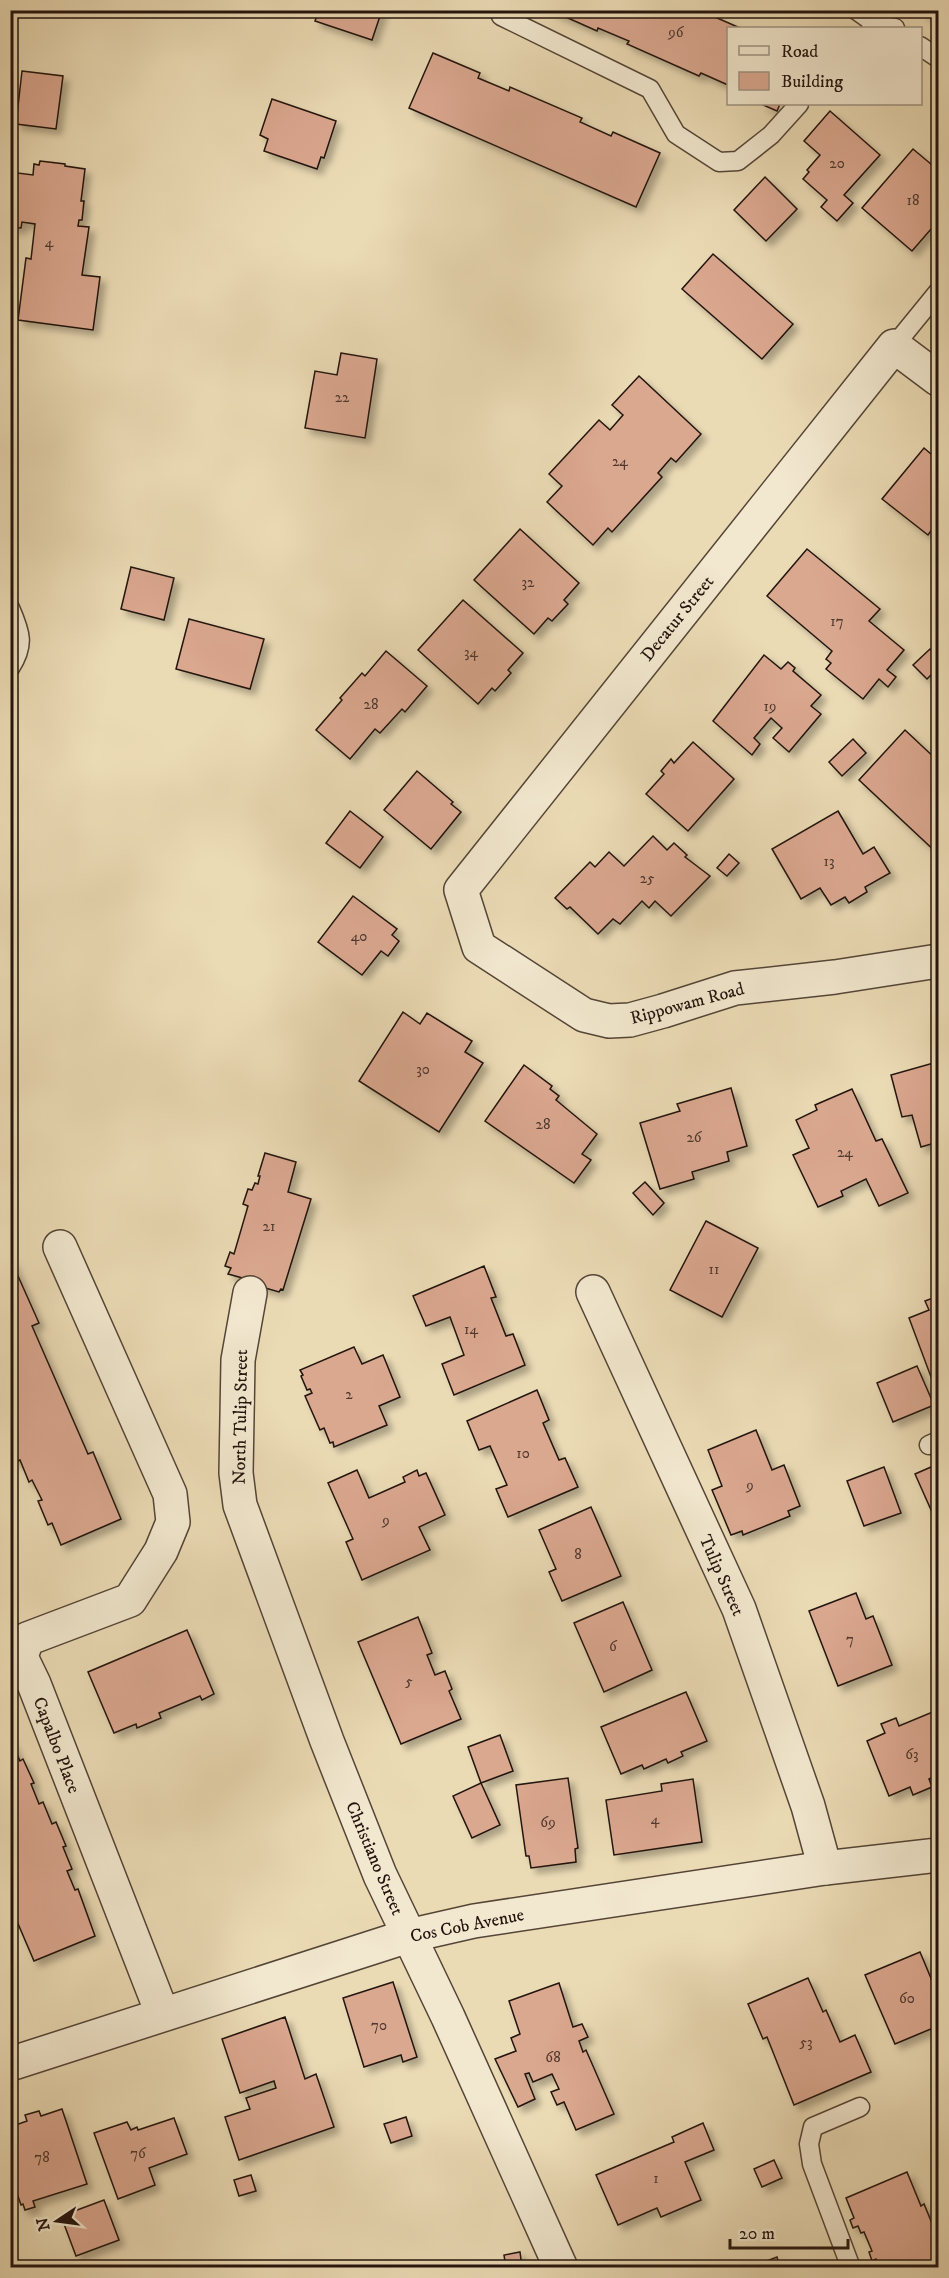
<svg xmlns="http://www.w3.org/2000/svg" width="949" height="2278" viewBox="0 0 949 2278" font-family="'IM FELL DW Pica',serif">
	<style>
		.building { fill: #daa78f; stroke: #22130d; stroke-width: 1.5; filter: url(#shadow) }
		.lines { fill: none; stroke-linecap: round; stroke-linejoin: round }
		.lane-casing { stroke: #544537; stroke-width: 21 }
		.street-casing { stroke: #544537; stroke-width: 36 }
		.lane { stroke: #f2e8cf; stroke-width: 18 }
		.street { stroke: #f2e8cf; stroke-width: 33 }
		.labels { text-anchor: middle; stroke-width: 4.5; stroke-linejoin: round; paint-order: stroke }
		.number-label { font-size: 15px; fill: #50382e }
		.street-label { font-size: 18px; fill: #22130d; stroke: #f2e8cf }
	</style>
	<defs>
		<filter id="shadow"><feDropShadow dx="5.5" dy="5.5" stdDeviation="3" flood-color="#0004"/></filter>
	</defs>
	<rect width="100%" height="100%" fill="#ebdbb5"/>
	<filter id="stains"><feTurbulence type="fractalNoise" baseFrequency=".00333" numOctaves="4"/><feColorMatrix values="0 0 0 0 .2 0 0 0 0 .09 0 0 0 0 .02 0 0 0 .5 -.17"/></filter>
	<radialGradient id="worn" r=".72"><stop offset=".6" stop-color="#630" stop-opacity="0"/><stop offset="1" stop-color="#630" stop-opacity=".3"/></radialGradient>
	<g class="building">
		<path d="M319 10H382L372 40 315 21Z"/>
		<path d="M550 10H699L740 28H728V85L701 73 699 76 627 44 629 41 598 28 597 31Z"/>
		<path d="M920 10H938V23Z"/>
		<path d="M433 53 480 73 478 78 509 91 510 87 582 118 580 122 611 136 613 132 660 153 636 207 409 108Z"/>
		<path d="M22 71 63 76 56 129 16 124Z"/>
		<path d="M272 99 336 121 324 158 321 157 317 169 264 151 268 139 260 135Z"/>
		<path d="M761 104H780L777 111Z"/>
		<path d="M830 111 880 155 844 195 853 203 837 221 821 207 827 200 803 179 809 172 807 170 820 155 804 141Z"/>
		<path d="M913 149 938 170V221L912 251 862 208Z"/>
		<path d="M40 161 65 164V166L85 169 81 201H84L82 220H79L78 226 89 227 82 275 100 277 93 330 18 320 26 258 31 259 35 224 22 222 21 228 10 227V172L33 175 34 164 39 165Z"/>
		<path d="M765 177 797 209 766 241 734 210Z"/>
		<path d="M713 254 793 324 762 359 682 289Z"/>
		<path d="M341 353 377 359 365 438 305 428 315 371 337 375Z"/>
		<path d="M639 376 701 434 676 462 671 458 658 473 662 477 612 532 608 528 593 545 547 502 562 486 549 474 599 420 610 430 623 415 612 405Z"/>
		<path d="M924 448 938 460V521L928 535 882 499Z"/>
		<path d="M520 529 579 583 564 600 568 604 552 621 548 618 534 634 474 580Z"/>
		<path d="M807 549 880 609 869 621 904 650 887 670 896 677 888 687 879 679 863 699 826 669 831 663 826 659 832 651 767 596Z"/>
		<path d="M131 567 174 578 164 620 121 609Z"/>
		<path d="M463 600 523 653 508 670 511 673 495 691 492 688 478 704 418 650Z"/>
		<path d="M189 619 264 639 250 689 176 669Z"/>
		<path d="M930 649 938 657V668L927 679 913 665Z"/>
		<path d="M386 651 427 686 405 712 402 709 380 733 375 729 350 759 316 730 342 700 340 698 362 673 365 676Z"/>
		<path d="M764 655 781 669 788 662 795 668 793 671 821 695 811 706 821 714 789 752 773 738 782 728 771 718 754 738 760 744 752 755 713 721Z"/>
		<path d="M905 730 938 761V854L859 780Z"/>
		<path d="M853 739 866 753 842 776 829 762Z"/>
		<path d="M693 742 734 779 688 831 646 794 664 774 661 771 671 759 674 763Z"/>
		<path d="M417 771 453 802 451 804 461 812 431 849 384 810Z"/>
		<path d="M350 811 383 837 360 868 326 843Z"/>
		<path d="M838 811 863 854 874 847 890 873 865 887 867 892 849 903 845 897 831 905 820 888 801 899 772 849Z"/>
		<path d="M653 836 667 850 674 843 687 855 685 857 710 876 671 916 655 901 649 908 642 901 620 924 613 919 598 934 570 907 567 909 555 898 590 862 595 867 609 852 624 866Z"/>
		<path d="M729 854 739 863 727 876 717 868Z"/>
		<path d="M353 896 397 929 392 935 399 941 388 956 381 951 362 975 318 942Z"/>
		<path d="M403 1012 420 1024 427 1013 472 1041 465 1052 483 1063 439 1132 359 1081Z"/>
		<path d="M937 1062 938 1142 921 1147 912 1115 902 1117 891 1075Z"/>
		<path d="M524 1065 552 1086 550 1089 559 1096 556 1100 597 1134 582 1154 591 1160 574 1183 485 1121Z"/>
		<path d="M731 1088 747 1146 727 1152 729 1161 692 1172 694 1179 660 1189 640 1123 680 1111 677 1104Z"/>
		<path d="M852 1089 876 1141 882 1139 908 1193 879 1206 866 1179 841 1191 843 1196 818 1207 793 1155 809 1148 796 1120 817 1110 815 1105Z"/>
		<path d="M265 1153 296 1162 288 1192 311 1199 283 1290 281 1289 279 1292 255 1285 257 1282 228 1274 231 1268 225 1266 230 1252 234 1254 248 1206 243 1204 248 1189 252 1190 255 1183 258 1184 260 1176H258Z"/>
		<path d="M645 1182 664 1203 653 1215 633 1193Z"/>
		<path d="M706 1221 758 1248 722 1317 670 1290Z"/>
		<path d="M10 1258 39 1323 32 1326 88 1454 93 1452 121 1519 61 1545 52 1523 48 1525 38 1501 42 1500 32 1480 29 1482 20 1460 15 1462 10 1451Z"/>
		<path d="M484 1266 496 1297 491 1298 506 1336 513 1334 525 1365 454 1395 442 1364 464 1355 450 1317 426 1326 413 1296Z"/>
		<path d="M938 1296V1392L937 1393 909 1318 929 1310 925 1301Z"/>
		<path d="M354 1347 362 1364 383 1355 400 1397 379 1406 387 1425 334 1447 333 1442 330 1443 324 1428 320 1430 305 1396 312 1393 310 1389 307 1390 301 1376 303 1375 300 1370Z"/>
		<path d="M917 1366 934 1405 893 1422 877 1383Z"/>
		<path d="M537 1390 549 1420 543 1423 559 1460 565 1458 578 1487 508 1517 496 1489 507 1485 490 1446 479 1450 467 1421Z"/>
		<path d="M756 1430 772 1470 784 1465 800 1506 788 1511 790 1516 743 1535 742 1531 731 1535 712 1490 722 1486 708 1450Z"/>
		<path d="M938 1464V1510L932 1512 915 1474Z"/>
		<path d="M884 1467 901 1513 864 1526 847 1481Z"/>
		<path d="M357 1470 369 1498 405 1482 403 1477 417 1470 419 1476 426 1473 445 1515 419 1527 430 1550 362 1580 346 1542 353 1539 328 1483Z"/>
		<path d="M591 1507 621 1576 562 1601 549 1572 556 1569 539 1530Z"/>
		<path d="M856 1593 866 1619 873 1616 892 1665 838 1686 809 1611Z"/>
		<path d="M623 1602 652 1670 604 1692 574 1623Z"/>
		<path d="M418 1617 432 1653 427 1655 435 1675 445 1671 452 1689 449 1691 461 1719 401 1744 358 1642Z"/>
		<path d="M187 1630 214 1694 202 1700 200 1696 159 1713 161 1718 137 1728 136 1724 114 1733 88 1672Z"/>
		<path d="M686 1692 707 1741 681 1752 683 1756 668 1763 666 1759 644 1769 642 1765 621 1774 601 1727Z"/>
		<path d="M935 1711 938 1719V1775L929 1779 932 1787 913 1795 910 1787 889 1796 867 1741 885 1733 881 1724 896 1718 899 1726Z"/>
		<path d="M500 1735 513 1771 481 1783 468 1747Z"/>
		<path d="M10 1739 20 1761 23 1759 34 1783 31 1784 39 1804 43 1802 52 1824 56 1822 66 1846 63 1847 72 1869 67 1871 75 1890 78 1889 95 1936 34 1961 10 1905Z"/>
		<path d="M568 1778 578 1848 575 1849 576 1862 531 1868 529 1856H526L516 1785Z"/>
		<path d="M693 1779 702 1842 614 1855 606 1800 662 1791 661 1784Z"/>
		<path d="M481 1783 500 1825 472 1838 453 1796Z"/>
		<path d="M920 1952 938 1995V2026L895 2044 865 1975Z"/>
		<path d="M808 1978 823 2012 826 2010 840 2042 855 2035 871 2072 794 2105 767 2037 763 2039 748 2004Z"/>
		<path d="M393 1982 417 2057 403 2062 401 2055 364 2067 343 1998Z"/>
		<path d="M559 1983 573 2027 582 2024 588 2037 579 2041 583 2052 586 2050 614 2114 576 2130 564 2102 557 2105 551 2092 559 2089 552 2074 533 2082 529 2073 525 2074 535 2099 518 2107 495 2059 516 2051 511 2038 520 2034 509 2001Z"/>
		<path d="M285 2017 305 2079 316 2074 334 2127 239 2160 225 2117 250 2109 246 2098 276 2088 274 2081 240 2093 222 2039Z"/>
		<path d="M62 2109 87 2184 33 2201 35 2207 25 2210 23 2204 21 2205 10 2173V2127L27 2121 25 2115 39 2111 41 2116Z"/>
		<path d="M406 2117 412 2136 391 2143 384 2124Z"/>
		<path d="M174 2118 187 2154 149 2168 155 2185 118 2199 94 2133 127 2122 131 2130 137 2127 138 2130Z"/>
		<path d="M703 2123 714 2150 685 2162 701 2200 661 2217 657 2208 618 2225 596 2175 674 2142 672 2137Z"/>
		<path d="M774 2160 782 2178 762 2187 754 2169Z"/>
		<path d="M907 2172 921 2206 924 2204 938 2238V2268H883L881 2264 879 2265 876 2259 872 2261 869 2252 872 2251 864 2232 861 2233 858 2226 853 2228 850 2220 854 2218 846 2198Z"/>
		<path d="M251 2175 256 2191 239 2196 234 2180Z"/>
		<path d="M104 2200 119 2240 76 2256 61 2216Z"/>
		<path d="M520 2252 522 2267 506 2268 504 2255Z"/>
		<path d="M777 2257 780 2268H748Z"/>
	</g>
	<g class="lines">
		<defs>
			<g id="lane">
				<path d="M503 10 501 16 650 89 676 134 719 162 738 161 771 135 799 104"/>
				<path d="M856 10 877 25"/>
				<path d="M871 28 877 25 895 28"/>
				<path d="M920 46 938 58"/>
				<path d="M894 346 938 292"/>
				<path d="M10 608C21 633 25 645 10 668"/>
				<path d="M929 1445 938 1441"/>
				<path d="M851 2268 812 2164 809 2144 813 2127 860 2107"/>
			</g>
			<g id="street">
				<path d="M938 379 894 346 461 890 479 947 584 1015 609 1021 630 1020 663 1011 735 988 835 977 938 961"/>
				<path d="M60 1247 170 1494 173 1522 161 1551 130 1600 27 1639 21 1657 34 1684 162 2013"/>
				<path d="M593 1292 739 1609 808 1806 825 1868"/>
				<path d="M250 1293 238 1360 236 1473 240 1505 327 1741 380 1875 448 2017 561 2268"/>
				<path d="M10 2064 408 1936 474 1921 825 1868 938 1855"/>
			</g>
		</defs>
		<use href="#lane" class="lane-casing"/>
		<use href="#street" class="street-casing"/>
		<use href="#lane" class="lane"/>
		<use href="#street" class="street"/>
	</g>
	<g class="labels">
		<g class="number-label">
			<text x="676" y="37">96</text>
			<text x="837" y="168">20</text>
			<text x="913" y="205">18</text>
			<text x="49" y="247">4</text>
			<text x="342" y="402">22</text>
			<text x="620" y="466">24</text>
			<text x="528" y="587">32</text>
			<text x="837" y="626">17</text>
			<text x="471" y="657">34</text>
			<text x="371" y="709">28</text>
			<text x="770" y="711">19</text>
			<text x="829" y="866">13</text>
			<text x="647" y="883">25</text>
			<text x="359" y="941">40</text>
			<text x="423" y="1074">30</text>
			<text x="543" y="1129">28</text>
			<text x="694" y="1142">26</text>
			<text x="845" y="1157">24</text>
			<text x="269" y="1231">21</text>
			<text x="714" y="1274">11</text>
			<text x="471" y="1334">14</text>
			<text x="349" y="1399">2</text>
			<text x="523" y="1458">10</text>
			<text x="750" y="1490">9</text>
			<text x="386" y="1525">9</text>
			<text x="578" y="1559">8</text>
			<text x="850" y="1644">7</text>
			<text x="613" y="1651">6</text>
			<text x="409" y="1686">5</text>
			<text x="912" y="1759">63</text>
			<text x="655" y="1824">4</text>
			<text x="548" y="1827">69</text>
			<text x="907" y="2003">60</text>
			<text x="379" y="2030">70</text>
			<text x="806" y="2047">53</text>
			<text x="553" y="2062">68</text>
			<text x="138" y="2158">76</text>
			<text x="42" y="2162">78</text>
			<text x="656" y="2183">1</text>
		</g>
		<g class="street-label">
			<text transform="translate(677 618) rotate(-51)" y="6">Decatur Street</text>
			<text transform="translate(687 1003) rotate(-15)" y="6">Rippowam Road</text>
			<text transform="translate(240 1417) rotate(-89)" y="6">North Tulip Street</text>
			<text transform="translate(722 1575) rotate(66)" y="6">Tulip Street</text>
			<text transform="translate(57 1745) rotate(69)" y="6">Capalbo Place</text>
			<text transform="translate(375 1858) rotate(67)" y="6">Christiano Street</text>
			<text transform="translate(467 1925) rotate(-11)" y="6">Cos Cob Avenue</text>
		</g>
	</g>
	<rect width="949" height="2278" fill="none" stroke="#ebdbb5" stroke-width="36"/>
	<rect x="12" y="12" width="925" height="2254" fill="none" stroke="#22130d" stroke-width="3"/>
	<rect x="18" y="18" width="913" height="2242" fill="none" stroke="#22130d" stroke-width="1.5"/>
	<rect x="727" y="27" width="195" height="78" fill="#f2e8cf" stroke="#9f9381" stroke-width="1.5"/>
	<rect x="739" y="46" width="30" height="9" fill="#f2e8cf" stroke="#9f9381" stroke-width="1.5"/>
	<text x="781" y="57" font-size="18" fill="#22130d">Road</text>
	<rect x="739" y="72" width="30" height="18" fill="#daa78f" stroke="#9f9381" stroke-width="1.5"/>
	<text x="781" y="87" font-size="18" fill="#22130d">Building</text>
	<g transform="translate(57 2221) rotate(257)" stroke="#f2e8cf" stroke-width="4.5" paint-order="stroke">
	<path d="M0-4.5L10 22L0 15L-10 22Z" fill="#22130d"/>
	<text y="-9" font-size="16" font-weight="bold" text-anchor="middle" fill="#22130d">N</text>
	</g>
	<path d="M730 2239v9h118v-9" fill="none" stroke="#22130d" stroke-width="3"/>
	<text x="739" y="2239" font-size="18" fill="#22130d" stroke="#f2e8cf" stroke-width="4.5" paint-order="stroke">20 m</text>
	<rect width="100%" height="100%" filter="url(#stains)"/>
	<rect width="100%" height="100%" fill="url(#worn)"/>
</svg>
